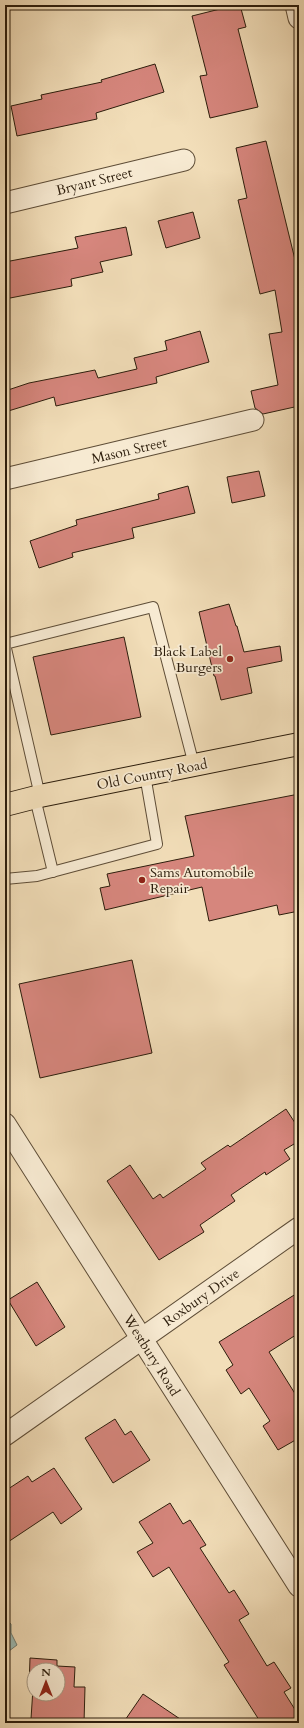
<svg xmlns="http://www.w3.org/2000/svg" width="304" height="1728" viewBox="0 0 304 1728" font-family="Cardo,serif">
	<style>
		.water { fill: #9cbbb4; stroke: #6f7c71 }
		.building { fill: #d6867d; stroke: #2c1d0c; fill-rule: evenodd }
		.lines { fill: none; stroke-linecap: round; stroke-linejoin: round }
		.service-casing { stroke: #5e4d37; stroke-width: 12 }
		.minor-casing { stroke: #5e4d37; stroke-width: 23 }
		.primary-casing { stroke: #2c1d0c; stroke-width: 24 }
		.service { stroke: #f7ead2; stroke-width: 10 }
		.minor { stroke: #f7ead2; stroke-width: 21 }
		.primary { stroke: #f2deb9; stroke-width: 22 }
		.poi-dot { fill: #8f2418; stroke: #f7ead2; stroke-width: 1.5 }
		.labels { text-anchor: middle; stroke-width: 3.5; stroke-linejoin: round; paint-order: stroke }
		.street-label { font-size: 14px; fill: #2c1d0c; stroke: #f7ead2 }
		.poi-label { font-size: 14px; fill: #2c1d0c; stroke: #f7ead2; text-anchor: end }
	</style>
	<rect width="100%" height="100%" fill="#f2deb9"/>
	<filter id="stains"><feTurbulence type="fractalNoise" baseFrequency=".005" numOctaves="4"/><feColorMatrix values="0 0 0 0 .2 0 0 0 0 .09 0 0 0 0 .02 0 0 0 .5 -.17"/></filter>
	<radialGradient id="worn" r=".72"><stop offset=".6" stop-color="#630" stop-opacity="0"/><stop offset="1" stop-color="#630" stop-opacity=".3"/></radialGradient>
	<path class="water" d="M5 1619 11 1624V1633L17 1645 5 1654Z"/>
	<g class="building">
		<path d="M236 5H240L246 27 238 29 258 107 210 118 200 76 207 75 192 16Z"/>
		<path d="M155 64 164 92 96 113 97 119 17 136 11 106 42 99 41 95 102 82 101 80Z"/>
		<path d="M266 141 299 276V406L263 414 255 408 251 391 278 385 269 334 282 332 275 290 260 294 238 200 247 198 236 148Z"/>
		<path d="M193 212 200 238 166 248 158 221Z"/>
		<path d="M126 227 132 255 100 262 103 272 71 279 72 286 5 299V262L78 248 75 237Z"/>
		<path d="M200 331 209 362 156 377 157 383 56 406 54 397 5 412V391L29 383 95 370 98 378 137 369 134 358 167 350 165 341Z"/>
		<path d="M259 471 265 496 232 503 227 477Z"/>
		<path d="M188 486 195 513 132 528 134 538 72 553 73 557 39 568 30 541 77 525 76 520 159 499 158 494Z"/>
		<path d="M229 604 236 626H237L244 652 280 646 282 661 247 668 252 693 221 700 215 676H214L199 612Z"/>
		<path d="M124 637 141 717 51 735 33 657Z"/>
		<path d="M299 794V911L279 915 277 905 209 921 202 887 105 910 100 888 110 886 107 874 194 856 185 816Z"/>
		<path d="M132 960 152 1053 40 1078 19 984Z"/>
		<path d="M286 1109 299 1129V1141L284 1150 290 1159 266 1175 265 1172 231 1195 235 1201 200 1225 204 1232 159 1260 107 1181 130 1165 153 1199 160 1194 163 1198 206 1169 201 1163 228 1145 230 1147Z"/>
		<path d="M37 1282 65 1327 36 1346 8 1300Z"/>
		<path d="M299 1292V1333L269 1352 299 1400V1438L278 1450 263 1426 270 1421 249 1388 241 1394 226 1370 233 1365 219 1342Z"/>
		<path d="M115 1419 125 1435 131 1431 150 1460 113 1483 85 1438Z"/>
		<path d="M54 1468 82 1509 61 1524 53 1512 5 1544V1491L28 1476 32 1482Z"/>
		<path d="M170 1503 183 1524 190 1520 206 1545 200 1548 229 1593 234 1590 249 1614 239 1620 267 1666 274 1662 291 1688 284 1692 299 1716V1723H261L224 1665 229 1662 169 1567 153 1577 137 1552 153 1543 139 1522Z"/>
		<path d="M30 1658 57 1660V1666L75 1667 74 1687H85L84 1723H54V1720L31 1719 33 1688H29ZM34 1670H58V1694H34Z"/>
		<path d="M143 1694 186 1723H123Z"/>
	</g>
	<g class="lines">
		<defs>
			<g id="service">
				<path d="M40 796 5 644 153 607 194 765"/>
				<path d="M35 798 53 872"/>
				<path d="M5 879 37 876 157 844 145 775"/>
			</g>
			<g id="minor">
				<path d="M296 5 299 18"/>
				<path d="M5 203 184 160"/>
				<path d="M5 479 253 420"/>
				<path d="M5 1124 299 1586"/>
				<path d="M5 1435 299 1228"/>
			</g>
			<path id="primary" d="M5 805 40 796 299 744"/>
		</defs>
		<use href="#service" class="service-casing"/>
		<use href="#minor" class="minor-casing"/>
		<use href="#primary" class="primary-casing"/>
		<use href="#service" class="service"/>
		<use href="#minor" class="minor"/>
		<use href="#primary" class="primary"/>
	</g>
	<g class="poi-dot">
		<circle cx="230" cy="659" r="4"/>
		<circle cx="142" cy="880" r="4"/>
	</g>
	<g class="labels">
		<g class="street-label">
			<text transform="translate(94 181) rotate(-14)" y="5">Bryant Street</text>
			<text transform="translate(129 450) rotate(-13)" y="5">Mason Street</text>
			<text transform="translate(152 774) rotate(-11)" y="5">Old Country Road</text>
			<text transform="translate(201 1297) rotate(-35)" y="5">Roxbury Drive</text>
			<text transform="translate(152 1355) rotate(58)" y="5">Westbury Road</text>
		</g>
		<g class="poi-label">
			<text x="222" y="656">Black Label<tspan x="222" dy="16">Burgers</tspan></text>
			<text x="150" y="877" text-anchor="start">Sams Automobile<tspan x="150" dy="16">Repair</tspan></text>
		</g>
	</g>
	<rect width="304" height="1728" fill="none" stroke="#f2deb9" stroke-width="20"/>
	<rect x="6" y="6" width="292" height="1716" fill="none" stroke="#2c1d0c" stroke-width="2"/>
	<rect x="10" y="10" width="284" height="1708" fill="none" stroke="#2c1d0c"/>
	<g transform="translate(46 1682)"><circle r="19" fill="#f7ead2" stroke="#a69883"/>
	<path d="M0-3L7 15L0 10L-7 15Z" fill="#8f2418"/>
	<text y="-6" font-size="11" font-weight="bold" text-anchor="middle" fill="#2c1d0c">N</text>
	</g>
	<rect width="100%" height="100%" filter="url(#stains)"/>
	<rect width="100%" height="100%" fill="url(#worn)"/>
</svg>
